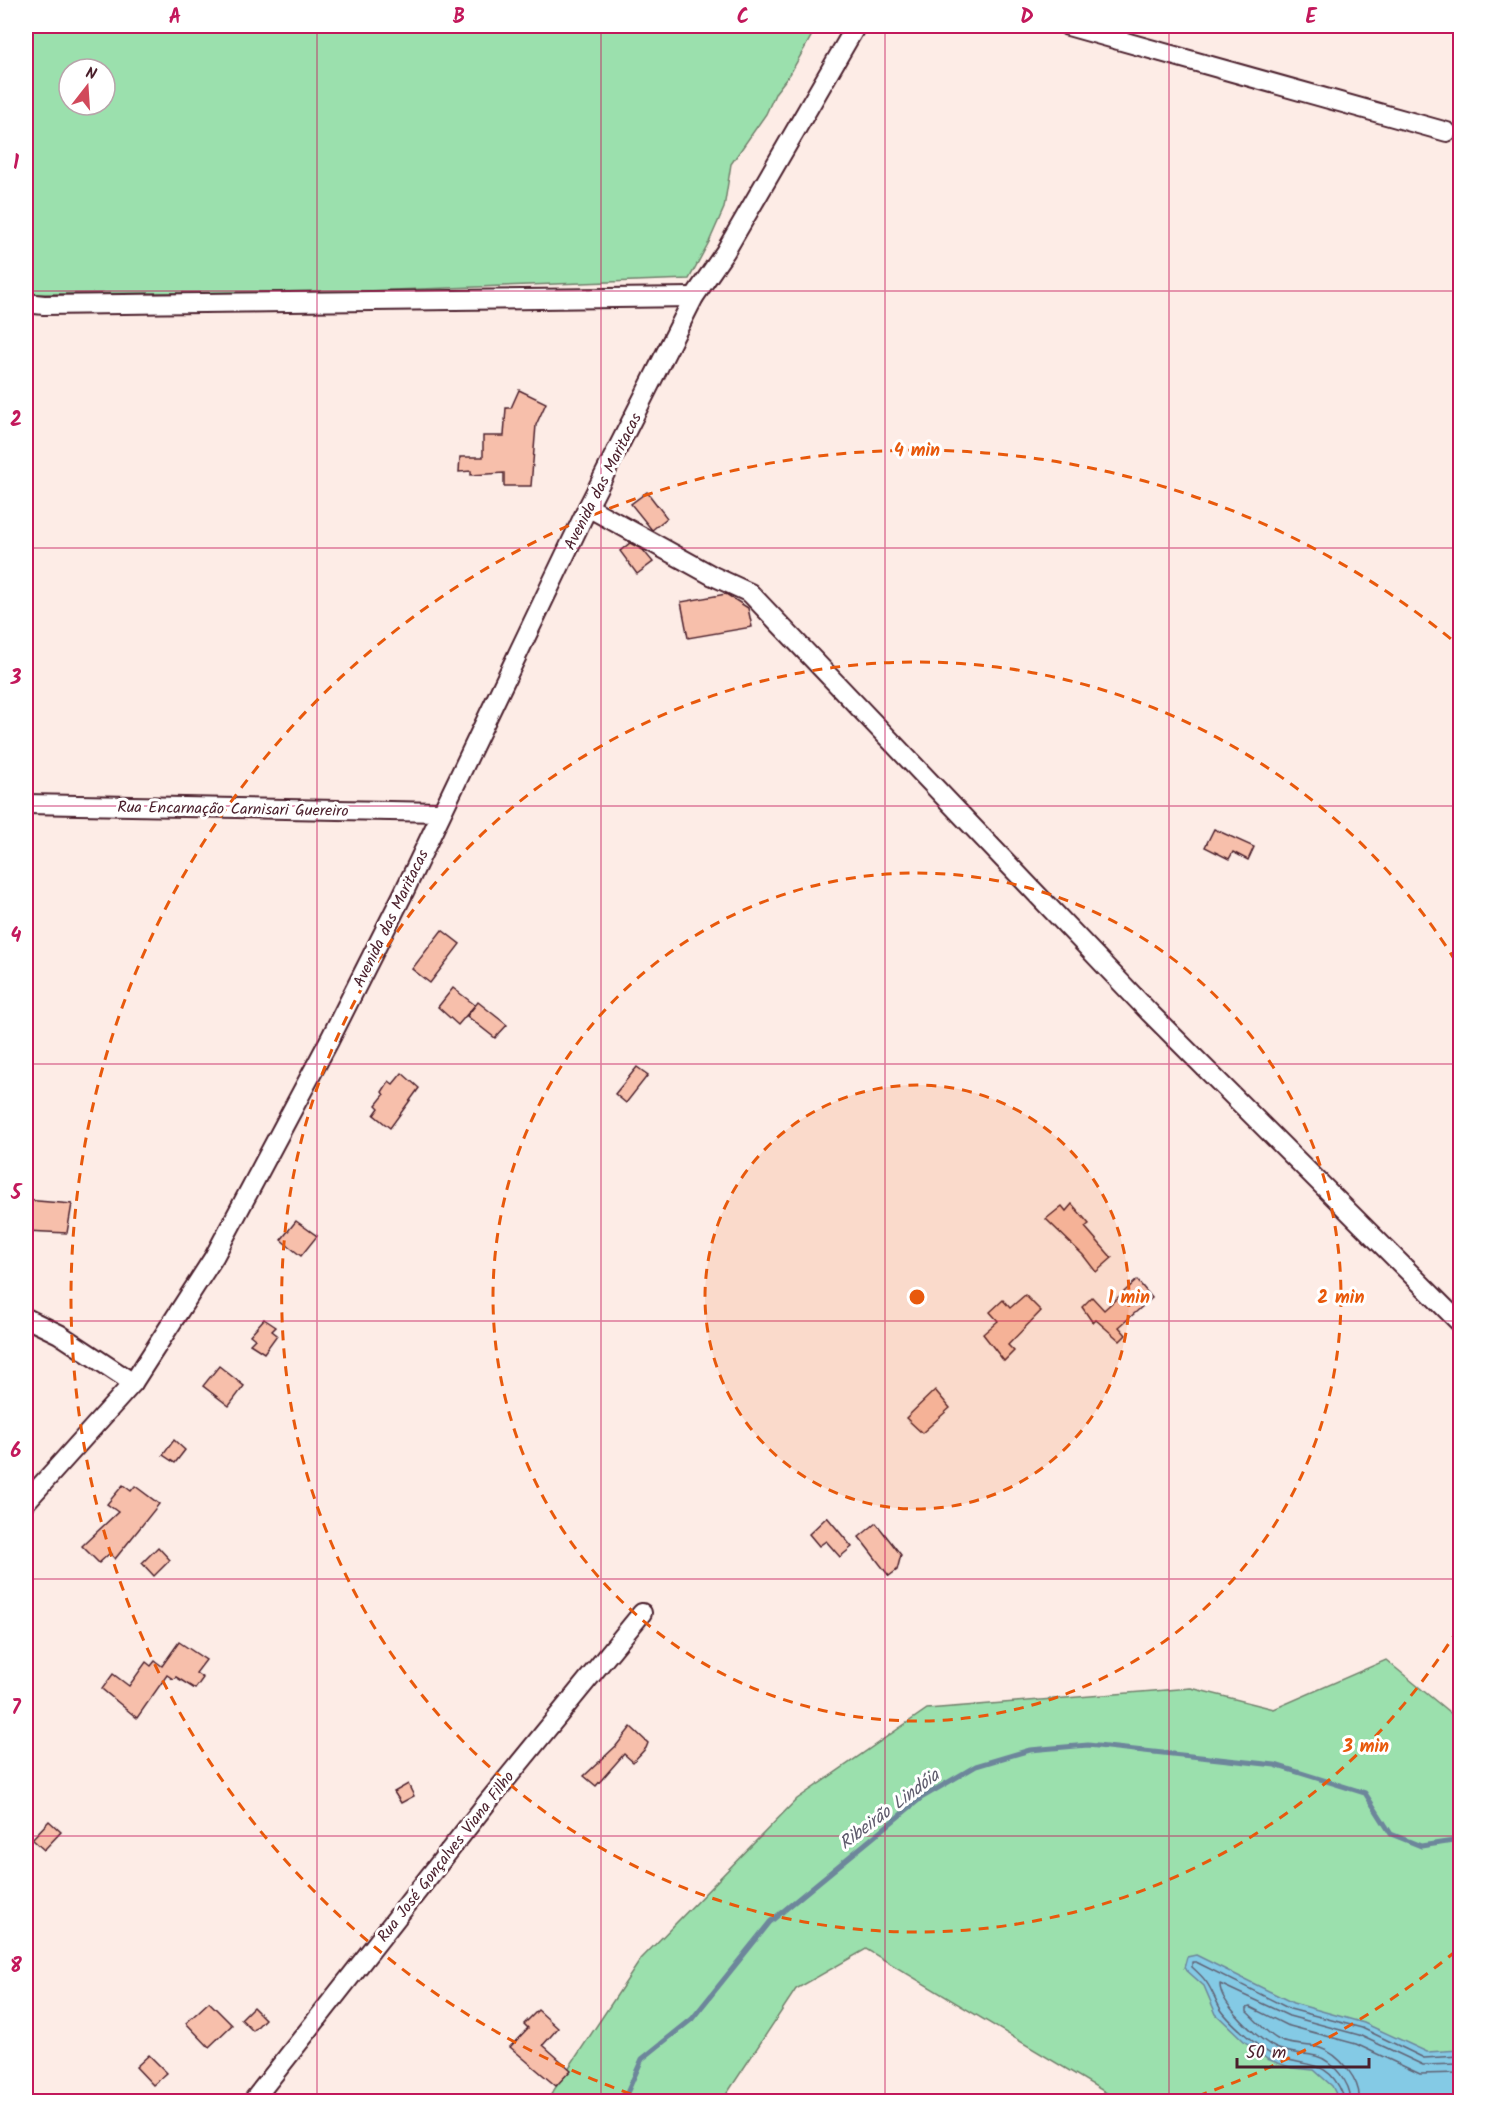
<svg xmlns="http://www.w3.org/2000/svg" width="1486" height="2127" viewBox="0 0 1486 2127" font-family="Kalam,sans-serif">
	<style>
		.green { fill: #9be0ad; stroke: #72806c; stroke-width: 1.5; fill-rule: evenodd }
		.water { fill: #84cae5; stroke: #6d869b; stroke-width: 1.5 }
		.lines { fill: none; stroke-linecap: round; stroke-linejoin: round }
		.shore { stroke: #616375; stroke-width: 1.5 }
		.stream { stroke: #6d869b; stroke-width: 5 }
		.building { fill: #f7bfab; stroke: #4a1f2b; stroke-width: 1.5 }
		.minor-casing { stroke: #4a1f2b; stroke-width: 22 }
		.minor { stroke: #fff; stroke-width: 18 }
		.grid { fill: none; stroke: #c2185b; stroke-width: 1.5; stroke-opacity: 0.55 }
		.ring { fill: none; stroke: #e8590c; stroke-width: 3; stroke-dasharray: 10 8 }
		.labels { text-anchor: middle; stroke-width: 6; stroke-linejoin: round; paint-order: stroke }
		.street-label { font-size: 16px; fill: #4a1f2b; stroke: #fff }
		.water-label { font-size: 18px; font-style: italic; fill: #5e5b6c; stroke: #fff }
		.centre { fill: #e8590c; stroke: #fff; stroke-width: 3 }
		.ring-label { font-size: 18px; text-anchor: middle; font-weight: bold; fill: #e8590c; stroke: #fff; stroke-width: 6; stroke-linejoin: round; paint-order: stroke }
		.neatline { fill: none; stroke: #c2185b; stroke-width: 2 }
		.grid-label { font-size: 20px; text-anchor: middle; font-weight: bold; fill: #c2185b }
	</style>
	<rect width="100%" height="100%" fill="#fdece6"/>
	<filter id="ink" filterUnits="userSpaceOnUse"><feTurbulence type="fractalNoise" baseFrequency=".0167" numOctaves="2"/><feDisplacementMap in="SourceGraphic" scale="12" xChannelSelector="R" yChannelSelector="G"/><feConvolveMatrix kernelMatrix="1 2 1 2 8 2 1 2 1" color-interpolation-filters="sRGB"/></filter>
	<g filter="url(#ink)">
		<g class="green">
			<path d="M29 26H817L790 74 776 92 766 114 731 164 724 208 709 242 689 279 366 291 35 294 26 291V41ZM69 69H105V105H69Z"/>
			<path d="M1386 1660 1460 1721V2101H1120L866 1949 796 1989 722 2101 546 2102 641 1959 797 1799 927 1709 1191 1688 1274 1709Z"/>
		</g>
		<path class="water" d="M1196 1955 1293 2003 1364 2023 1427 2052 1460 2050V2101H1330L1337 2096 1332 2086 1314 2070 1292 2068 1267 2059 1244 2041 1216 2014 1204 1986 1184 1968 1187 1957Z"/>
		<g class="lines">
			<g class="shore">
				<path d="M1341 2102 1343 2095C1327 2055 1302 2069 1271 2054 1259 2048 1227 2020 1220 2008 1209 1987 1211 1984 1192 1967V1962H1196L1290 2009 1362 2028 1424 2058 1460 2056"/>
				<path d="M1350 2102C1353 2085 1332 2060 1316 2056 1302 2053 1289 2054 1276 2048 1259 2040 1219 2003 1220 1984L1289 2016 1359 2035 1423 2065 1460 2064"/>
				<path d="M1359 2102C1362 2081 1339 2054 1320 2048 1306 2044 1292 2046 1279 2040 1267 2034 1257 2021 1247 2012V2008L1250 2007 1286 2025 1356 2044 1420 2074 1460 2073"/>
			</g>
			<path class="stream" d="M623 2102 642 2059 692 2019 770 1922 921 1798 976 1766 1030 1750 1088 1745 1275 1765 1365 1793 1391 1834 1421 1846 1460 1840"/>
		</g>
		<g class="building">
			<path d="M519 390 546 403 536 425 531 486H504V473L471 475V471L459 472 460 457H483V436H504L506 408H511Z"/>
			<path d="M647 492 667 518 652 530 631 504Z"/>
			<path d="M630 543 643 550 653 562 637 574 620 551Z"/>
			<path d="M726 594 748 608 752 627 688 638 681 602Z"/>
			<path d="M1214 829 1254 847 1248 860 1233 852 1229 859 1205 847Z"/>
			<path d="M442 930 460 944 430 983 412 969Z"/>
			<path d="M453 988 475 1005 458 1025 438 1007Z"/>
			<path d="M478 1002 507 1025 495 1038 467 1016Z"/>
			<path d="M637 1067 648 1075 626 1103 615 1094Z"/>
			<path d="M402 1073 419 1088 390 1128 374 1115 379 1108 376 1105 384 1095 382 1092 389 1081 393 1084Z"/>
			<path d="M26 1200 72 1204 67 1233 26 1231Z"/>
			<path d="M1072 1204 1089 1224 1085 1227 1112 1258 1096 1272 1083 1255 1046 1219 1062 1206 1066 1211Z"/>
			<path d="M296 1221 317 1236 301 1256 281 1240Z"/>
			<path d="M1137 1280 1152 1298 1119 1327 1126 1335 1120 1341 1096 1320 1093 1323 1082 1307 1092 1297 1104 1310Z"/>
			<path d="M1025 1295 1041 1311 1008 1345 1014 1351 1004 1361 983 1334 998 1321 990 1312 1003 1300 1010 1308Z"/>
			<path d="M264 1319 276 1327 272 1331 277 1335 264 1353 250 1344 255 1339 250 1335Z"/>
			<path d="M219 1366 244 1386 229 1406 203 1386Z"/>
			<path d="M935 1390 950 1408 922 1433 906 1418Z"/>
			<path d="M174 1440 185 1450 175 1463 163 1455Z"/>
			<path d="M123 1485 131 1491 135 1486 159 1504 115 1559 110 1553 99 1563 82 1546 118 1512 107 1504Z"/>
			<path d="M827 1517 852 1547 840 1557 826 1541 819 1546 809 1534Z"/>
			<path d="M876 1523 901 1555 897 1570 889 1576 859 1537Z"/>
			<path d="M158 1547 170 1560 154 1576 142 1563Z"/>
			<path d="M179 1642 206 1660 196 1673 203 1678 195 1689 176 1677 173 1679 167 1675 137 1718 102 1689 113 1674 129 1686 146 1662 151 1666 155 1661 162 1666Z"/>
			<path d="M631 1727 648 1743 646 1748 633 1762 624 1754 596 1786 584 1776 616 1746Z"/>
			<path d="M408 1784 414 1796 401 1803 394 1792Z"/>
			<path d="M49 1821 61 1832 44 1850 32 1839Z"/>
			<path d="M209 2002 232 2025 209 2047 186 2023Z"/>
			<path d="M253 2007 265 2019 253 2031 241 2019Z"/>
			<path d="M538 2010 558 2028 543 2045 571 2070 556 2086 510 2047 528 2028 524 2024Z"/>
			<path d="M149 2055 167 2073 153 2085 136 2067Z"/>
		</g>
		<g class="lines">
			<defs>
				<g id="minor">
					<path d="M1068 26 1447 132"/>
					<path d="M26 303 44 305 694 297"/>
					<path d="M588 507 713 576 750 593 1150 1013 1460 1323"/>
					<path d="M26 804 441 812"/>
					<path d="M26 1318 59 1334 133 1383"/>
					<path d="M26 1502 133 1383 214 1257 329 1041 402 896 588 507 694 297 725 252 856 26"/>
					<path d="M252 2102 486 1804 642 1613"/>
				</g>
			</defs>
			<use href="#minor" class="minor-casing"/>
			<use href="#minor" class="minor"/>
		</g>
	</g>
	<path class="grid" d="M317 26V2102M601 26V2102M885 26V2102M1169 26V2102M26 291H1460M26 548H1460M26 806H1460M26 1064H1460M26 1321H1460M26 1579H1460M26 1836H1460"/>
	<circle cx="917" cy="1297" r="212" fill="#e8590c" fill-opacity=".12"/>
	<g class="ring">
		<circle cx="917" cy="1297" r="212"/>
		<circle cx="917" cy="1297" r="424"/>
		<path d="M1458 1629A635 635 0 1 1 1458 965"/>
		<path d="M1456 1951A847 847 0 0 1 1186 2100M648 2100A847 847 0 1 1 1456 643"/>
	</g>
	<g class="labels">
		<g class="street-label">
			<text transform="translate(602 481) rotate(-63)" y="6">Avenida das Maritacas</text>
			<text transform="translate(233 808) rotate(1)" y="6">Rua Encarnação Carnisari Guereiro</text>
			<text transform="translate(390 918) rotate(-64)" y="6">Avenida das Maritacas</text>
			<text transform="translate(445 1856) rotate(-52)" y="6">Rua José Gonçalves Viana Filho</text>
		</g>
		<g class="water-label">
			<text transform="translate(889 1809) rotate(-37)" y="6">Ribeirão Lindóia</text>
		</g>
	</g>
	<circle cx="917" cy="1297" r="9" class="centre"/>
	<g class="ring-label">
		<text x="917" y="456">4 min</text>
		<text x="1129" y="1303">1 min</text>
		<text x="1341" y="1303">2 min</text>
		<text x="1366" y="1752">3 min</text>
	</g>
	<rect width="1486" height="2127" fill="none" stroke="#fff" stroke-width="66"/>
	<g transform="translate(87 87) rotate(17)"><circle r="28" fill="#ffffff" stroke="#b7a5aa" stroke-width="1.5"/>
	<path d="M0-4.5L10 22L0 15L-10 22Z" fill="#d1495b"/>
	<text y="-9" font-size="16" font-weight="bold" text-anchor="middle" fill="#4a1f2b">N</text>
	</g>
	<path d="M1237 2058v9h132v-9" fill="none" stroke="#4a1f2b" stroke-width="3"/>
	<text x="1246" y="2058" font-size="18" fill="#4a1f2b" stroke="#ffffff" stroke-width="4.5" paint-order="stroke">50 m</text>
	<rect x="33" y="33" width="1420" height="2061" class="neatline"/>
	<g class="grid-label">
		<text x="175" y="23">A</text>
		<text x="459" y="23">B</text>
		<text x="743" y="23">C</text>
		<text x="1027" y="23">D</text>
		<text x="1311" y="23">E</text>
		<text x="16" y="169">1</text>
		<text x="16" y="426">2</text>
		<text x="16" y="684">3</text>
		<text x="16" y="942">4</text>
		<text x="16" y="1199">5</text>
		<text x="16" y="1457">6</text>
		<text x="16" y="1714">7</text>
		<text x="16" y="1972">8</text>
	</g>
</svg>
